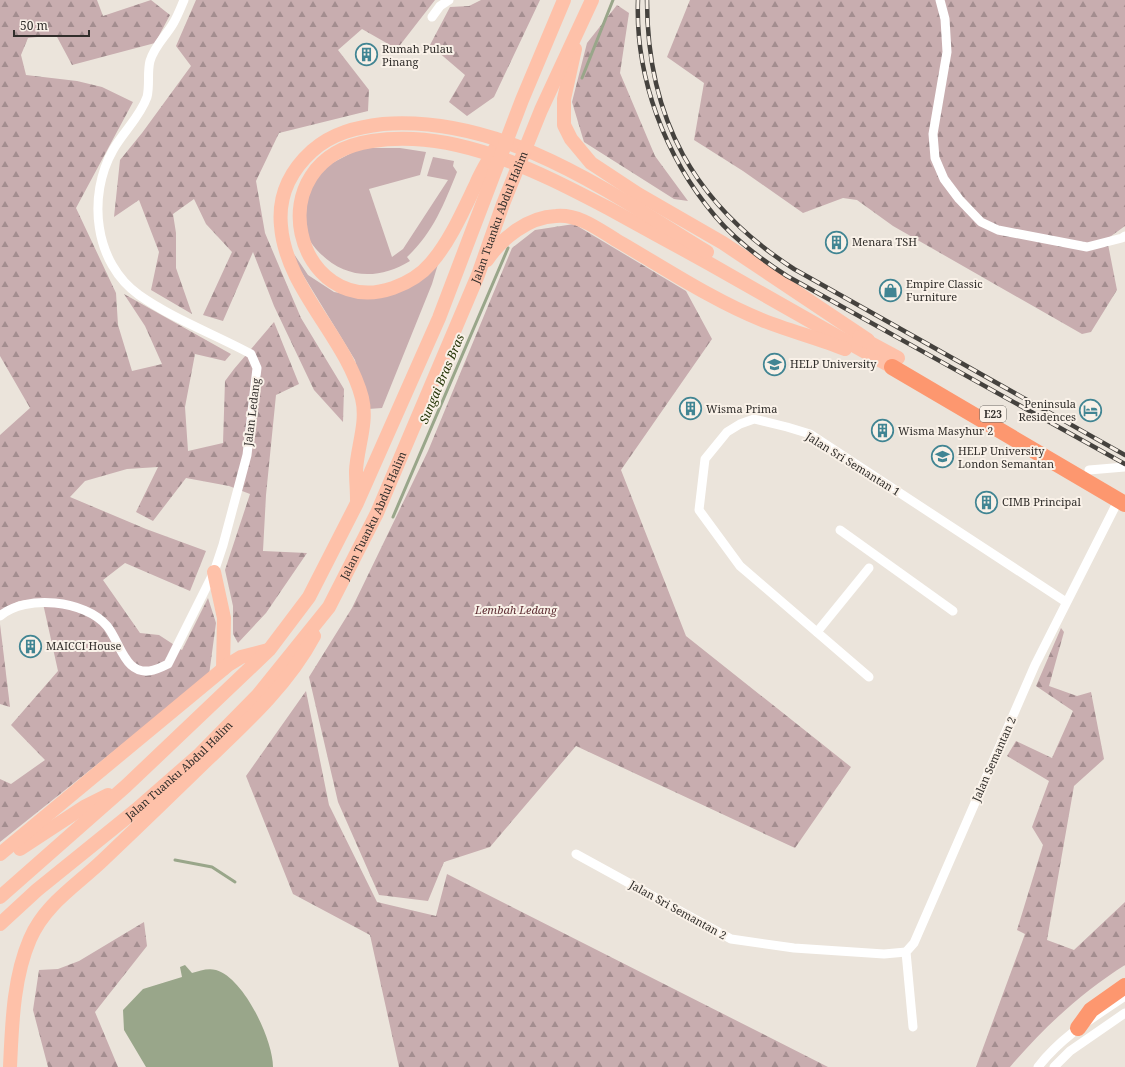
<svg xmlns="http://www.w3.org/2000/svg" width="1125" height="1067" viewBox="0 0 1125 1067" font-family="'Noto Serif',serif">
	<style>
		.grass { fill: #c8adaf }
		.forest { fill: url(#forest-firs) }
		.water { fill: #99a68a }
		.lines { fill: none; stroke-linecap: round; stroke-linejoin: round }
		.stream { stroke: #99a68a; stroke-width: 3 }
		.minor { stroke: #fff; stroke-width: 9 }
		.primary { stroke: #fec1a9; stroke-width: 14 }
		.motorway { stroke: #fd976f; stroke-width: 16 }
		.rail-casing { stroke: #45423e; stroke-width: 4.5 }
		.rail { stroke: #f9f1e8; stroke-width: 3; stroke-dasharray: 9; stroke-linecap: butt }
		.labels { text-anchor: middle; stroke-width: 4; stroke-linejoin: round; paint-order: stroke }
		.shield { fill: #f9f1e8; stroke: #6d6864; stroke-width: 1 }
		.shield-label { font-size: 10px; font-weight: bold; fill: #312e2b }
		.poi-label { font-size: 11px; fill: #312e2b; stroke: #f9f1e8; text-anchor: start }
		.street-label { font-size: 11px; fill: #312e2b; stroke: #f9f1e8 }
		.park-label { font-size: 11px; font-style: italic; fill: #5e2e33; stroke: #f9f1e8 }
		.water-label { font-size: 12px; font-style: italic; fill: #253507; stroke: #f9f1e8 }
	</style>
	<defs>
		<pattern id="forest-firs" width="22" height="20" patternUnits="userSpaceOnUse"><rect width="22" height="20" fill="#c8adaf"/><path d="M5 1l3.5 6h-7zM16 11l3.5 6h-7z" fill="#a38d8f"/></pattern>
	</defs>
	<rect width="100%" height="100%" fill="#ebe4db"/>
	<g class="grass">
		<path d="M361 148H400L426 152 420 175 369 189 392 257 403 249 448 180 427 176 433 157 454 161 453 166 457 172C444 204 433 233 407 257L410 261C377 281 343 279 316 249 310 242 302 229 302 219 302 207 309 187 311 174Z"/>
		<path d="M294 254 308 275 334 292 366 298 438 264 432 284 382 408 368 409 355 360 297 265Z"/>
	</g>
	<g class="forest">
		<path d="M0 0H97L103 16 151 0 170 15 155 43 72 65 56 35 28 38 21 55 26 75 77 81 102 87 133 102 76 208 116 293 118 325 132 371 162 364 145 326 124 294 231 354 225 361 195 354 185 407 188 451 223 443 225 381 234 369 274 322 299 384 276 395 266 495 263 551 307 553 266 613 238 643 233 634V606L225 570 250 494 229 486 186 478 153 521 136 512 158 467 127 469 85 481 70 497 146 529 206 551 190 591 125 563 103 580 140 633 159 635 182 650 208 598 216 623 209 675 0 842V779L11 784 45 760 11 725 58 671 42 599 19 601 0 611V435L30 408 0 356Z"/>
		<path d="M196 0H435L397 49 362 29 338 50 369 90 368 111 279 133 256 181 265 233 301 318 344 389 343 422 314 390 274 306 253 252 223 321 203 315 232 252 206 224 194 199 173 214 176 233V268L192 314 151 290 159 252 139 200 114 217 120 160 142 133 191 66 176 46Z"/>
		<path d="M481 0H540L494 97 467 116 449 102 465 75 430 45 450 7 469 6Z"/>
		<path d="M690 0H1125V226L1107 239 1117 290 1091 332 1082 334 893 226 857 200 843 198 803 213 743 171 694 140 704 83 667 57Z"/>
		<path d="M617 5 629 13 620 73 655 156 688 201 674 199 584 142 572 102 587 43Z"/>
		<path d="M574 224 686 291 712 339 621 470 686 636 851 767 795 848 576 746 490 847 444 862 428 901 379 895 338 802 309 677 352 608 428 451 512 248 535 230Z"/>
		<path d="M0 624 10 707 0 704Z"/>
		<path d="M1061 628 1064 632 1049 686 1077 696 1091 692 1104 759 1074 786 1047 940 1074 950 1125 902V965C1082 992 1043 1028 1010 1067H976L1025 934 1017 930 1043 845 1032 827 1049 781 1007 756 1016 741 1052 758 1073 711 1036 686Z"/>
		<path d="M306 691 329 805 377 902 436 916 447 874 828 1067H399L370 935 293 894 246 776Z"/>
		<path d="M144 922 147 946 95 1012 118 1067H48L33 1010 39 970 58 969 79 961Z"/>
	</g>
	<path class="water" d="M185 965 192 973C200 971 207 968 216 970 244 978 273 1040 273 1067H146L124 1030 123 1010 143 989 182 977 180 967Z"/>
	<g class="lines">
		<g class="stream">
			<path d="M582 78 613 0"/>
			<path d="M393 517 508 248"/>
			<path d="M175 860 212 867 235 882"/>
		</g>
		<g class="minor">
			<path d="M940 0 945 19 947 52 933 134 935 158 944 179 959 199 981 222 998 230 1087 247 1122 238 1125 236"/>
			<path d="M432 17 440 6 449 0"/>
			<path d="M1089 470 1125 467"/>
			<path d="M840 530 953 611"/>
			<path d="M0 616C26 594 85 600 107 626 116 637 121 656 131 665 143 676 156 670 168 664L214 572 223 545 247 455 257 368 251 354C214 334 173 319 139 295 94 263 87 196 113 150 123 132 140 117 147 97 150 85 147 72 150 61 154 46 167 35 174 22 178 15 181 7 184 0"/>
			<path d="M817 632 869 568"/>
			<path d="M869 677 740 566 699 510 705 459 727 432 740 424 754 419 787 427 810 434 1066 602"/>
			<path d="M576 854 731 939 794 948 884 954 906 952"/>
			<path d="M913 1027 906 952 914 943 1035 665 1119 499"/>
			<path d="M1038 1067C1061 1037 1094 1017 1125 996"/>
			<path d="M1054 1067 1070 1051 1125 1013"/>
		</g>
		<g class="primary">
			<path d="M575 49 564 99V125L571 139 591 163 638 194 723 243 868 340"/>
			<path d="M498 144C490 157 482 170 476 184 463 211 450 241 431 263 421 275 407 283 393 288 297 321 252 159 372 141 455 128 537 171 608 208 642 227 676 245 710 264 771 299 831 333 892 367"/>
			<path d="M487 260C502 238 528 217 556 216 579 214 598 229 616 240 663 267 712 300 762 320 789 331 818 338 845 349"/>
			<path d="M859 337 898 358"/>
			<path d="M357 500C357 490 356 480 356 471 357 447 368 423 362 398 346 337 286 289 281 226 278 196 289 172 312 151 332 133 357 127 383 124 504 115 609 192 707 252"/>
			<path d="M214 572 224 618 223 669"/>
			<path d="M20 849 84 807 108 795"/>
			<path d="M0 854 228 665 241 657 268 650"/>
			<path d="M0 897 126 786 269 650 309 597 357 503 439 318 522 100 564 0"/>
			<path id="s1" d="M0 924 37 890 136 810 200 754 258 695 329 607 377 513 478 275 503 204 541 110 592 0"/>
			<path d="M10 1067C12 1025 13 978 30 939 45 904 77 885 103 860 139 826 175 791 210 757 248 721 289 683 314 636"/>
		</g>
		<g class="motorway">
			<path d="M892 367 1125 504"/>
			<path d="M1078 1028 1091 1010 1125 986"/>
		</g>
		<defs>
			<g id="rail">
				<path d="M638 0C635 77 665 157 715 216 735 240 762 260 787 276L1125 464"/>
				<path d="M647 0C647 119 694 204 794 269L1125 455"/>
			</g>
		</defs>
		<use href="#rail" class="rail-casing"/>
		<use href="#rail" class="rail"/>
	</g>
	<defs>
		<symbol id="building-ring" viewBox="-11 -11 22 22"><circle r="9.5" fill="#f9f1e8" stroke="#418593" stroke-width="1.5"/><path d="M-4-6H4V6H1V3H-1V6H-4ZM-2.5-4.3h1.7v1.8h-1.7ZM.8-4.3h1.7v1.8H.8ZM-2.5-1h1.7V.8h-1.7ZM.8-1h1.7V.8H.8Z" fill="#418593"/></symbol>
		<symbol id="shop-ring" viewBox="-11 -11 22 22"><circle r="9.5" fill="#f9f1e8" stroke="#418593" stroke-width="1.5"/><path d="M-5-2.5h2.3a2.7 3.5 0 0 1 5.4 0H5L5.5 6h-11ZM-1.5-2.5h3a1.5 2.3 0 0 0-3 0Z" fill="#418593"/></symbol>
		<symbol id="university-ring" viewBox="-11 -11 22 22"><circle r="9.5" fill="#f9f1e8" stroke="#418593" stroke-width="1.5"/><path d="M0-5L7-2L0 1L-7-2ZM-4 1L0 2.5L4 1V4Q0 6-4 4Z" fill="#418593"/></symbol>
		<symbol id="hotel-ring" viewBox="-11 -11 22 22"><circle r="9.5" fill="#f9f1e8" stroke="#418593" stroke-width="1.5"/><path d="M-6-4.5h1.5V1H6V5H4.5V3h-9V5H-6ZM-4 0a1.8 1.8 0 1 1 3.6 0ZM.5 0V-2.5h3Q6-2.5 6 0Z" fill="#418593"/></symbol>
	</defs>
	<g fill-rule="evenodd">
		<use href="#building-ring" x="354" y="42" width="25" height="25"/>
		<use href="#building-ring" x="824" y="230" width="25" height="25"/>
		<use href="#shop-ring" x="878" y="278" width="25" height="25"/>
		<use href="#university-ring" x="762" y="352" width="25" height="25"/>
		<use href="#building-ring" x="678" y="396" width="25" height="25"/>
		<use href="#hotel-ring" x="1078" y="398" width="25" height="25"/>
		<use href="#building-ring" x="870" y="418" width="25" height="25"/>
		<use href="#university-ring" x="930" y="444" width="25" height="25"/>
		<use href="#building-ring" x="974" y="490" width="25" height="25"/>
		<use href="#building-ring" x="18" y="634" width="25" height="25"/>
	</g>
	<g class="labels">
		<rect class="shield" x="980" y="406" width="26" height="16" rx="3"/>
		<g class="shield-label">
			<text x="993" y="418">E23</text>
		</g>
		<g class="poi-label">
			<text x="382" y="53">Rumah Pulau<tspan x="382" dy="13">Pinang</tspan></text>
			<text x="852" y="246">Menara TSH</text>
			<text x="906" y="288">Empire Classic<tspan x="906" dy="13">Furniture</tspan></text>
			<text x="790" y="368">HELP University</text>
			<text x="1076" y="408" text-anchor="end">Peninsula<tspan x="1076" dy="13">Residences</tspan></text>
			<text x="706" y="413">Wisma Prima</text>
			<text x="898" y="435">Wisma Masyhur 2</text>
			<text x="958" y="455">HELP University<tspan x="958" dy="13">London Semantan</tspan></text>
			<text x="1002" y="506">CIMB Principal</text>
			<text x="46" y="650">MAICCI House</text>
		</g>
		<g class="street-label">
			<text dy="4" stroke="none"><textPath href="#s1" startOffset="884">Jalan Tuanku Abdul Halim</textPath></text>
			<text transform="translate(252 412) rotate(-83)" y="4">Jalan Ledang</text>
			<text transform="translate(853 464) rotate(32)" y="4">Jalan Sri Semantan 1</text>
			<text dy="4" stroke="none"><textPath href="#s1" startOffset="560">Jalan Tuanku Abdul Halim</textPath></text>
			<text transform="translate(994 759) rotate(-66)" y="4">Jalan Semantan 2</text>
			<text dy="4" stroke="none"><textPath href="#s1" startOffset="236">Jalan Tuanku Abdul Halim</textPath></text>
			<text transform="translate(678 910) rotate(29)" y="4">Jalan Sri Semantan 2</text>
		</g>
		<g class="park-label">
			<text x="516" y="614">Lembah Ledang</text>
		</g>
		<g class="water-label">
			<text transform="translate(442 379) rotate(-67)" y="4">Sungai Bras Bras</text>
		</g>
	</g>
	<path d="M14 30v6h75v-6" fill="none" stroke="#312e2b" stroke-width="2"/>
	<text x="20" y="30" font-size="12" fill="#312e2b" stroke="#f9f1e8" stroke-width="3" paint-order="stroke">50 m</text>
</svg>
